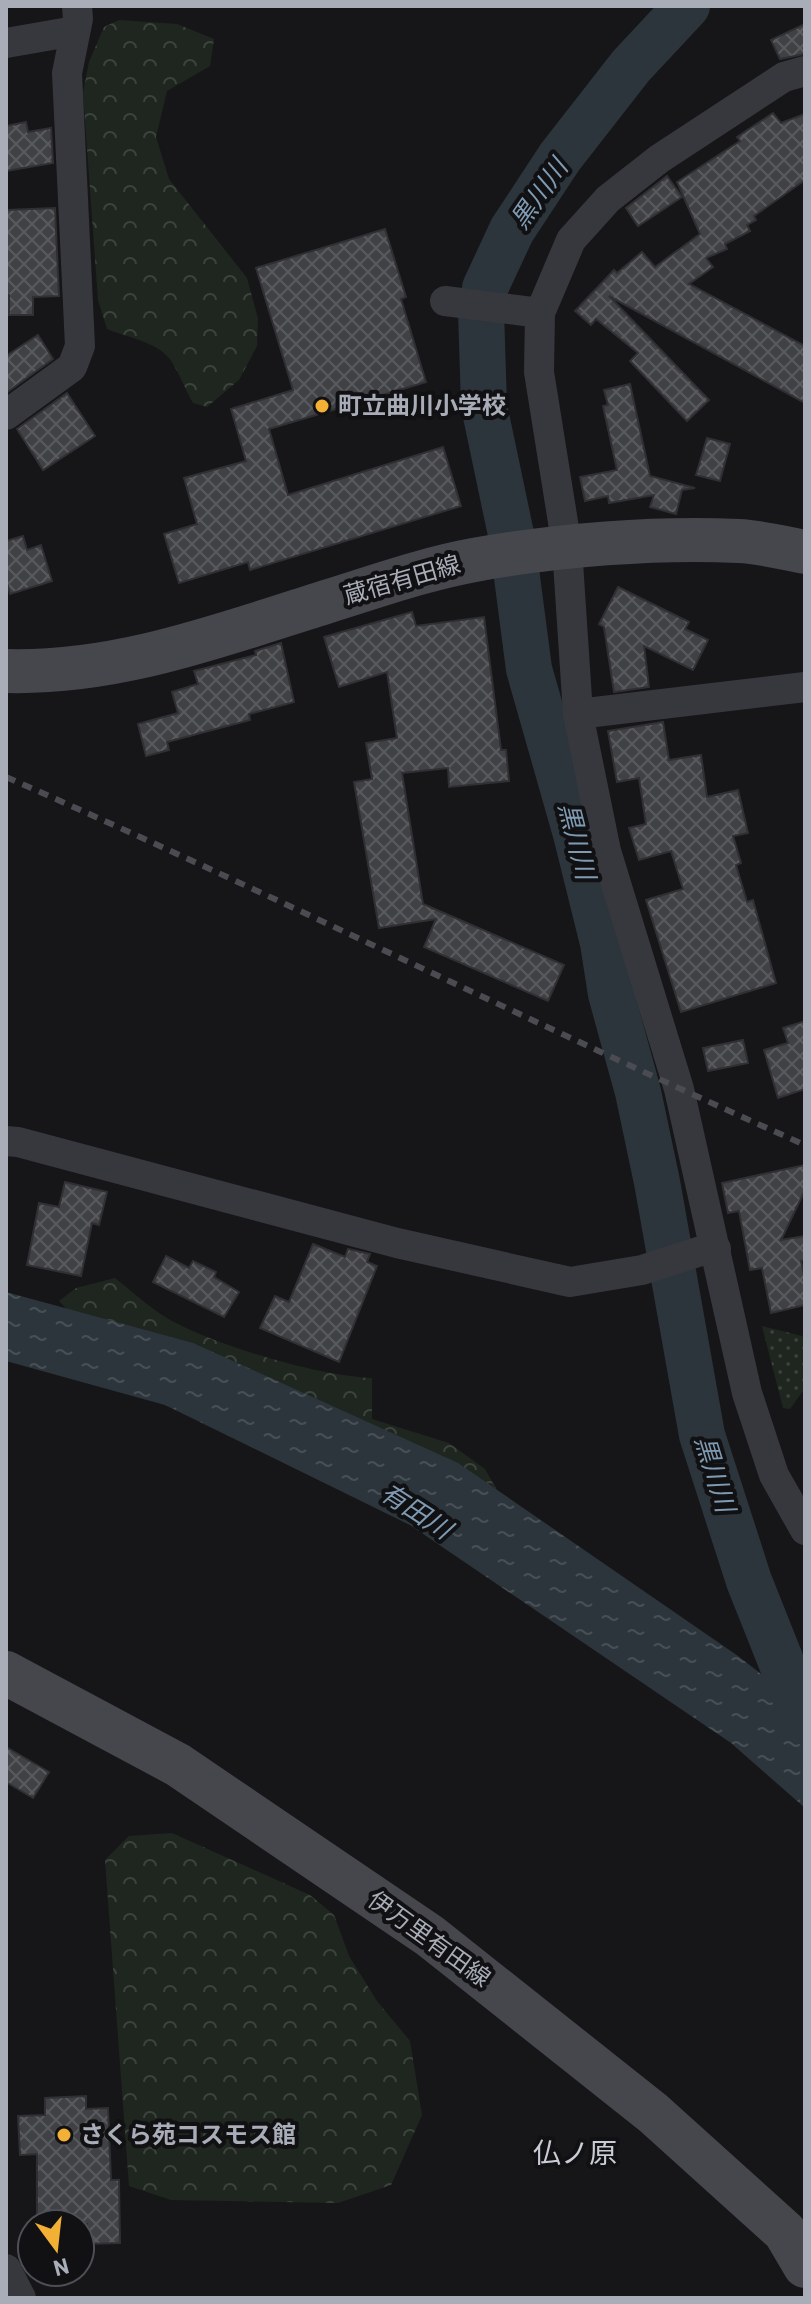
<svg xmlns="http://www.w3.org/2000/svg" width="811" height="2304" viewBox="0 0 811 2304" font-family="Barlow,'Noto Sans JP',sans-serif">
	<style>
		.forest { fill: url(#forest-crowns) }
		.garden { fill: url(#garden-dots) }
		.water { fill: url(#water-ripples) }
		.lines { fill: none; stroke-linecap: round; stroke-linejoin: round }
		.river { stroke: #2c353c; stroke-width: 46 }
		.building { fill: url(#building-cross-hatch); stroke: #303034; stroke-width: 2 }
		.minor { stroke: #37383d; stroke-width: 30 }
		.secondary { stroke: #45474d; stroke-width: 44 }
		.rail { stroke: #4a4c52; stroke-width: 6; stroke-dasharray: 10 8; stroke-linecap: butt }
		.poi-dot { fill: #f2b134; stroke: #111113; stroke-width: 3 }
		.labels { text-anchor: middle; stroke-width: 8; stroke-linejoin: round; paint-order: stroke }
		.poi-label { font-size: 24px; font-weight: bold; fill: #a8adb8; stroke: #111113; text-anchor: start }
		.street-label { font-size: 24px; fill: #a8adb8; stroke: #111113 }
		.water-label { font-size: 26px; font-style: italic; fill: #7f9bb3; stroke: #111113 }
		.quarter-label { font-size: 28px; fill: #c9ccd4; stroke: #111113 }
	</style>
	<defs>
		<pattern id="forest-crowns" width="20" height="18" patternUnits="userSpaceOnUse" patternTransform="scale(2)"><rect width="20" height="18" fill="#1e261f"/><path d="M2 6a3 3 0 1 1 6 0M12 15a3 3 0 1 1 6 0" fill="none" stroke="#3c433d"/></pattern>
		<pattern id="garden-dots" width="8" height="8" patternUnits="userSpaceOnUse" patternTransform="scale(2)"><rect width="8" height="8" fill="#1e261f"/><path d="M2 2h.1M6 6h.1" fill="none" stroke="#3c433d" stroke-width="1.8" stroke-linecap="round"/></pattern>
		<pattern id="water-ripples" width="26" height="14" patternUnits="userSpaceOnUse" patternTransform="scale(2)"><rect width="26" height="14" fill="#2c353c"/><path d="M2 4q2-2 4 0t4 0M15 11q2-2 4 0t4 0" fill="none" stroke="#485056"/></pattern>
		<pattern id="building-cross-hatch" width="8" height="8" patternUnits="userSpaceOnUse" patternTransform="scale(2)"><rect width="8" height="8" fill="#404145"/><path d="M0 0l8 8M0 8l8-8" fill="none" stroke="#595a5e"/></pattern>
	</defs>
	<rect width="100%" height="100%" fill="#161618"/>
	<g class="forest">
		<path d="M119 20 177 24 214 39 210 66 167 91 156 137 169 179 247 278 258 319 257 346 239 380 207 407 193 403C185 389 178 370 169 358 156 342 127 337 107 329L98 300 83 93 89 62 104 27Z"/>
		<path d="M115 1278C129 1289 143 1302 159 1313 201 1342 320 1377 372 1378V1419L449 1443 485 1469 510 1513 81 1324 59 1301 76 1288Z"/>
		<path d="M172 1833 310 1895 334 1915 349 1956 377 2001 410 2041 422 2115 391 2185 338 2203 171 2200 129 2186 105 1860 129 1836Z"/>
	</g>
	<path class="garden" d="M762 1326 802 1336 805 1341V1388L790 1409 783 1408Z"/>
	<path class="water" d="M6 1292 193 1343 458 1463 738 1656 805 1708V1808L731 1743 410 1525 165 1405 6 1361Z"/>
	<g class="lines">
		<path class="river" d="M687 6 631 66 560 157 512 230 485 288 484 305 481 311 484 406 512 539 529 669 576 834 603 943 611 994 638 1092 657 1182 702 1435 749 1581 805 1722"/>
	</g>
	<g class="building">
		<path d="M805 24V54L780 59 771 40Z"/>
		<path d="M773 113 781 123 805 114V180L754 216 756 220 747 225 750 231 725 244 727 249 706 258 713 267 689 284 805 346V403L609 296 709 400 687 421 630 361 638 353 596 319 591 325 575 311 614 270 617 273 642 252 655 267 700 234 677 182 740 141 737 137Z"/>
		<path d="M26 122 28 132 51 128 53 163 6 171V126Z"/>
		<path d="M667 176 682 197 638 226 626 208Z"/>
		<path d="M55 208 59 296 33 297V315H9V295H6L7 210Z"/>
		<path d="M385 229 406 297 401 299 426 382 269 429 288 495 443 447 461 506 250 570 248 562 179 583 164 534 197 524 184 478 246 461 231 409 293 390 256 268Z"/>
		<path d="M38 335 53 359 6 393V356Z"/>
		<path d="M630 384 650 476 695 488 682 490 676 514 650 507 654 495 609 503 608 496 585 501 580 477 617 470 603 406 608 405 604 390Z"/>
		<path d="M67 393 95 436 43 470 17 429Z"/>
		<path d="M707 438 730 444 720 481 696 475Z"/>
		<path d="M23 536 27 550 41 545 52 581 10 594 6 579V541Z"/>
		<path d="M618 587 689 622 685 629 708 640 693 670 644 646 649 687 614 692 604 627 599 624Z"/>
		<path d="M412 612 416 626 484 617 501 750H506L509 781 449 787 448 768 402 773 423 904 564 965 548 1001 424 947 436 919 379 928 354 782 372 779 366 743 397 738 387 672 339 687 324 637Z"/>
		<path d="M281 643 294 702 249 714 250 720 167 742 169 750 146 756 138 724 178 713 172 692 198 684 194 671 256 655 255 651Z"/>
		<path d="M663 722 669 760 701 755 707 797 738 790 748 833 733 836 741 863 736 865 747 902 753 900 776 983 681 1012 646 900 683 889 671 851 639 860 629 828 646 824 639 778 617 782 608 731Z"/>
		<path d="M805 1021V1089L778 1098 764 1050 788 1043 783 1028Z"/>
		<path d="M743 1040 748 1063 708 1071 703 1048Z"/>
		<path d="M805 1165V1190L781 1240 805 1236V1260L801 1261 805 1280V1305L771 1313 762 1268 750 1270 739 1211 728 1213 722 1183Z"/>
		<path d="M65 1182 107 1192 99 1225 92 1223 81 1276 27 1265 39 1203 59 1207Z"/>
		<path d="M313 1244 345 1257 348 1249 370 1254 367 1262 377 1266 339 1362 260 1328 275 1296 289 1302Z"/>
		<path d="M166 1256 189 1268 193 1261 216 1272 214 1277 239 1292 224 1317 153 1282Z"/>
		<path d="M6 1747 49 1772 33 1798 6 1782Z"/>
		<path d="M86 2096V2109L108 2108 111 2180H119L120 2243 87 2244V2224H37V2154L20 2155 18 2116 45 2115V2098Z"/>
	</g>
	<g class="lines">
		<g class="minor">
			<path d="M6 43 75 31"/>
			<path d="M805 71 784 77 659 159 608 199 571 240 540 313 539 372 567 547 578 714 606 851 679 1089 747 1393 774 1475 805 1530"/>
			<path d="M445 301 540 313"/>
			<path d="M6 415 72 367 80 346 67 73 78 19 77 6"/>
			<path d="M578 714 805 687"/>
			<path d="M6 1141 18 1142 397 1243 570 1282 642 1270 704 1250 716 1249"/>
			<path d="M6 2269 21 2298"/>
		</g>
		<g class="secondary">
			<path d="M6 671C119 674 223 634 329 601 377 586 425 569 474 560 557 545 656 537 739 541 761 542 784 548 805 552"/>
			<path d="M6 1673 178 1765 430 1936 653 2113 785 2232 805 2266"/>
		</g>
		<path class="rail" d="M6 777C275 895 537 1026 805 1145"/>
	</g>
	<g class="poi-dot">
		<circle cx="322" cy="406" r="8"/>
		<circle cx="64" cy="2135" r="8"/>
	</g>
	<g class="labels">
		<g class="poi-label">
			<text x="338" y="414">町立曲川小学校</text>
			<text x="80" y="2143">さくら苑コスモス館</text>
		</g>
		<g class="street-label">
			<text transform="translate(402 580) rotate(-16)" y="8">蔵宿有田線</text>
			<text transform="translate(429 1939) rotate(36)" y="8">伊万里有田線</text>
		</g>
		<g class="water-label">
			<text transform="translate(539 194) rotate(-55)" y="9">黒川川</text>
			<text transform="translate(577 841) rotate(76)" y="9">黒川川</text>
			<text transform="translate(715 1474) rotate(73)" y="9">黒川川</text>
			<text transform="translate(416 1511) rotate(33)" y="9">有田川</text>
		</g>
		<g class="quarter-label">
			<text x="575" y="2163">仏ノ原</text>
		</g>
	</g>
	<rect width="811" height="2304" fill="none" stroke="#a8adb8" stroke-width="16"/>
	<g transform="translate(56 2248) rotate(165)"><circle r="38" fill="#111113" stroke="#4d4f55" stroke-width="2"/>
	<path d="M0-6L14 30L0 20L-14 30Z" fill="#f2b134"/>
	<text y="-12" font-size="22" font-weight="bold" text-anchor="middle" fill="#a8adb8">N</text>
	</g>
</svg>
